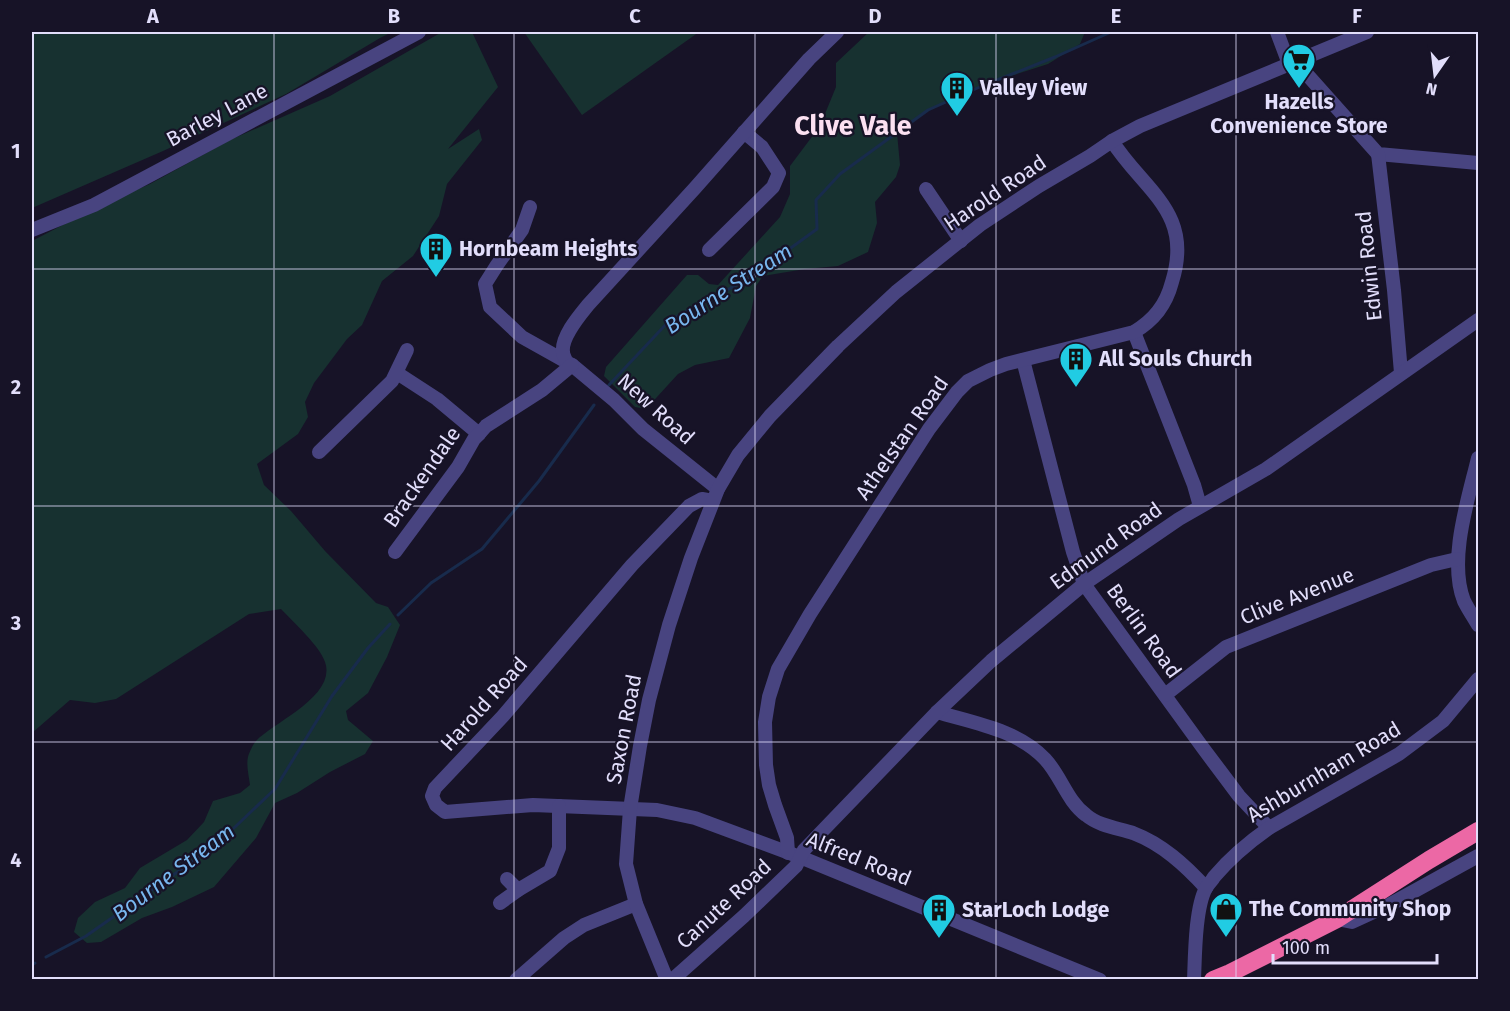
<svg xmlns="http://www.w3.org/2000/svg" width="1510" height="1011" viewBox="0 0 1510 1011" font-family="'Fira Sans',sans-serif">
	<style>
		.green { fill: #173130 }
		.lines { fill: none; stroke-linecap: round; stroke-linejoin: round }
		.stream { stroke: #182b4c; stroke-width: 3 }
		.minor { stroke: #484480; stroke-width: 14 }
		.highway { stroke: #ec68a5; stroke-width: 18 }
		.grid { fill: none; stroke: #e2defb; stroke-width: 1.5; stroke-opacity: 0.55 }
		.labels { text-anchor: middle; stroke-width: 4.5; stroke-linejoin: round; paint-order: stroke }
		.poi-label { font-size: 21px; font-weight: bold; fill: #e2defb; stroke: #171327; text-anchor: start }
		.street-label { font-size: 21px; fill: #e2defb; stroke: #171327 }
		.water-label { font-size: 22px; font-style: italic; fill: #78b6ee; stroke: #171327 }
		.district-label { font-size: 27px; font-weight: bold; fill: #fbe0f1; stroke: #171327 }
		.neatline { fill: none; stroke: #e2defb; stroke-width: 2 }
		.grid-label { font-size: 20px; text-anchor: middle; font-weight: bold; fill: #e2defb }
	</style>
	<rect width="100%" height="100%" fill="#171327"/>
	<g class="green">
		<path d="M32 32H392L380 38 286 94 163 151 32 208Z"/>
		<path d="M442 32H472L498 87 448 149 479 129 482 140 447 184 439 216 413 256 382 281 362 325 347 339 314 383 305 402 308 417 298 434 257 464 264 485 291 511 325 551 376 603 388 607 400 625 387 657 368 693 346 711 348 720 373 741 365 754 330 772 297 793 275 803 256 838 214 887 172 907 142 918 101 942 87 943 74 932 78 918 95 902 125 888 140 868 187 840 204 822 213 801 240 793 250 785C249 777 246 765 248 757 249 753 253 744 256 741 274 722 337 696 325 662 320 646 293 622 281 609L249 614 116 699 95 703 70 700 32 733V241L101 205 150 184 230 140 330 96Z"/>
		<path d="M524 32H699L582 115Z"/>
		<path d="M869 32H1085L1080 44 1048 64 983 85 922 113 897 133 900 165 896 177 875 202 877 223 868 252 838 266 805 269 763 276 756 286 750 318 729 358 695 365 678 374 646 409 635 407 604 376 606 367 687 275H698L709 284 718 285 780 217 790 194V166L820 126 836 87V63Z"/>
	</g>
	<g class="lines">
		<g class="stream">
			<path d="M609 385 670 320 748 279 817 229 816 200 840 174 928 110 982 86 1055 57 1111 32"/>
			<path d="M398 615 431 583 482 549 539 481 594 405"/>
			<path d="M46 957 86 936 216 845 275 789 332 696 368 648 390 624"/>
			<path d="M32 965 35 963"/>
		</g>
		<g class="minor">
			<path d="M1277 32 1289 64"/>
			<path d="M1295 61 1378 154 1478 163"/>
			<path d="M1378 154 1394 290 1401 373"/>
			<path d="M926 189 961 241"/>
			<path d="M530 207 522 230 497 265 485 284 490 307 522 337 572 365 614 400 643 429 718 489"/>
			<path d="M32 230 94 205 419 32"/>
			<path d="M709 250 773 187 779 173 762 147 744 132"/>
			<path d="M1134 332 1194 485 1200 506"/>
			<path d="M1023 360 1073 552 1084 584 1203 748 1239 796 1269 828"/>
			<path d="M566 361C565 358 563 355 563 352 561 337 579 316 588 305L695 188 809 59 837 32"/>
			<path d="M397 373 437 399 479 434"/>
			<path d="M319 452 392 381 407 350"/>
			<path d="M1478 458C1468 500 1448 560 1464 601 1468 609 1474 618 1478 625"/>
			<path d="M713 501 702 499 689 506 632 565 503 716 435 788 432 796 436 805 445 812 533 805 657 810 695 818 800 857 1100 980"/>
			<path d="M395 552 458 467 474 439 479 434 486 426 542 390 572 365"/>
			<path d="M1165 695 1226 647 1431 565 1457 559"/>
			<path d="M937 712C974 723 1018 730 1045 759 1061 776 1067 801 1086 815 1099 826 1117 828 1133 833 1162 844 1185 865 1206 888"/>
			<path d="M788 853 787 838 775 805 769 785 766 765 765 722 769 697 778 669 810 614 929 429 957 392 968 381 990 370 1006 364 1134 332C1154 320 1166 305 1172 282 1194 212 1144 191 1112 141"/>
			<path d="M507 879 518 890"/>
			<path d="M500 903 518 890 550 871 559 848V806"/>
			<path d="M1337 919 1352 922 1389 905 1478 856"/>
			<path d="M516 980 564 938 584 925 636 904"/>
			<path d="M667 980 636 904 626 864 630 809 640 746 649 700 669 625 691 558 718 489 738 455 770 416 838 346 896 292 980 225 1039 186 1090 156 1112 141 1140 126 1367 32"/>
			<path d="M672 980 744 916 796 866 804 850 937 712 991 661 1084 584 1179 519 1266 469 1478 320"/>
			<path d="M1194 980C1195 957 1195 908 1206 888 1208 884 1212 881 1214 877 1230 858 1249 842 1269 828L1399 754 1443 721 1478 679"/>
		</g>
		<path class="highway" d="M1213 980 1230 973 1337 919 1429 860 1478 831"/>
	</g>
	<path class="grid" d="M274 32V980M514 32V980M755 32V980M996 32V980M1236 32V980M32 269H1478M32 506H1478M32 742H1478"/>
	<defs>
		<symbol id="supermarket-pin" viewBox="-11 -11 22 30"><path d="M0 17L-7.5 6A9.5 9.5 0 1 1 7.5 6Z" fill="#21cce3" stroke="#171327"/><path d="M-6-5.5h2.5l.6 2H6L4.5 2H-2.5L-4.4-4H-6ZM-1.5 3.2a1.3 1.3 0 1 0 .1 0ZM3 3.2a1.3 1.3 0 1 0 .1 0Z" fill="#111"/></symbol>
		<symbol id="building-pin" viewBox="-11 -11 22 30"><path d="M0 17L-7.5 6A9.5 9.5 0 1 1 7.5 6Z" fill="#21cce3" stroke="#171327"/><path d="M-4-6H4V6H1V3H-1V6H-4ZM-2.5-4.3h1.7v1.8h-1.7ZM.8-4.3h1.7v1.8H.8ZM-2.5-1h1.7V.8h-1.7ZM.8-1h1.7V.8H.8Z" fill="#111"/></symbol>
		<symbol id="shop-pin" viewBox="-11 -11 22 30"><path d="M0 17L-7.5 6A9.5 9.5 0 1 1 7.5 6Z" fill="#21cce3" stroke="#171327"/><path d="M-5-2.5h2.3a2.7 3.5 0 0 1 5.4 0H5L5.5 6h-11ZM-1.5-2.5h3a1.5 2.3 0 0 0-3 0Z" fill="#111"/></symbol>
	</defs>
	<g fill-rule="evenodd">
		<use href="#supermarket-pin" x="1280" y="41" width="38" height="52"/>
		<use href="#building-pin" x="938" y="69" width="38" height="52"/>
		<use href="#building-pin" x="417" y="230" width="38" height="52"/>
		<use href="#building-pin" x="1057" y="340" width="38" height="52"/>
		<use href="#shop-pin" x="1207" y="890" width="38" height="52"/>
		<use href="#building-pin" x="920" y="891" width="38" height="52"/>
	</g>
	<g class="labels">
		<g class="poi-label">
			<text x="980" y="95">Valley View</text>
			<text x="1299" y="109" text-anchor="middle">Hazells<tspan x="1299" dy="24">Convenience Store</tspan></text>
			<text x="459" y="256">Hornbeam Heights</text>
			<text x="1099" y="366">All Souls Church</text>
			<text x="1249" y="916">The Community Shop</text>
			<text x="962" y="917">StarLoch Lodge</text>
		</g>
		<g class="street-label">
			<text transform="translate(217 115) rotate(-28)" y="7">Barley Lane</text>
			<text transform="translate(995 193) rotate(-34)" y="7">Harold Road</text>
			<text transform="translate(1369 266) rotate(-96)" y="7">Edwin Road</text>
			<text transform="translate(656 409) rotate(42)" y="7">New Road</text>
			<text transform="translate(902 438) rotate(-55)" y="7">Athelstan Road</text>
			<text transform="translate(422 477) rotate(-55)" y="7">Brackendale</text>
			<text transform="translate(1106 546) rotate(-36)" y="7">Edmund Road</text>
			<text transform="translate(1297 596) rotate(-22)" y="7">Clive Avenue</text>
			<text transform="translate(1144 631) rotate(54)" y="7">Berlin Road</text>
			<text transform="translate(484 704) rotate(-48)" y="7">Harold Road</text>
			<text transform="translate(624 729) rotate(-79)" y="7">Saxon Road</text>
			<text transform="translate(1324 772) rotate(-31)" y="7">Ashburnham Road</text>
			<text transform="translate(859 859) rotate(22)" y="7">Alfred Road</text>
			<text transform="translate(724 904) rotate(-43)" y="7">Canute Road</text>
		</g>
		<g class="water-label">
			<text transform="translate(728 288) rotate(-33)" y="8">Bourne Stream</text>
			<text transform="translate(173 872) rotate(-37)" y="8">Bourne Stream</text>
		</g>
		<g class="district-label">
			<text x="853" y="135">Clive Vale</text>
		</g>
	</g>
	<rect width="1510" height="1011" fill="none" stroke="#171327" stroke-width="66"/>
	<g transform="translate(1435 75) rotate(194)" stroke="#171327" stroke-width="4.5" paint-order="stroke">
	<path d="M0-4.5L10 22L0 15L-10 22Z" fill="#e2defb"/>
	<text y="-9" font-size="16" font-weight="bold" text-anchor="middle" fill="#e2defb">N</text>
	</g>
	<path d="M1273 954v9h164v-9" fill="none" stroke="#e2defb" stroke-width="3"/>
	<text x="1282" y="954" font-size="18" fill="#e2defb" stroke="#171327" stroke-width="4.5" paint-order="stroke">100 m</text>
	<rect x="33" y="33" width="1444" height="945" class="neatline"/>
	<g class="grid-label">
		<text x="153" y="23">A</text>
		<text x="394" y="23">B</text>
		<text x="635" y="23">C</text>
		<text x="875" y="23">D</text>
		<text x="1116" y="23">E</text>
		<text x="1357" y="23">F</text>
		<text x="16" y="158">1</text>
		<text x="16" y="394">2</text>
		<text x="16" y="630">3</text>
		<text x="16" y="867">4</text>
	</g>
</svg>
